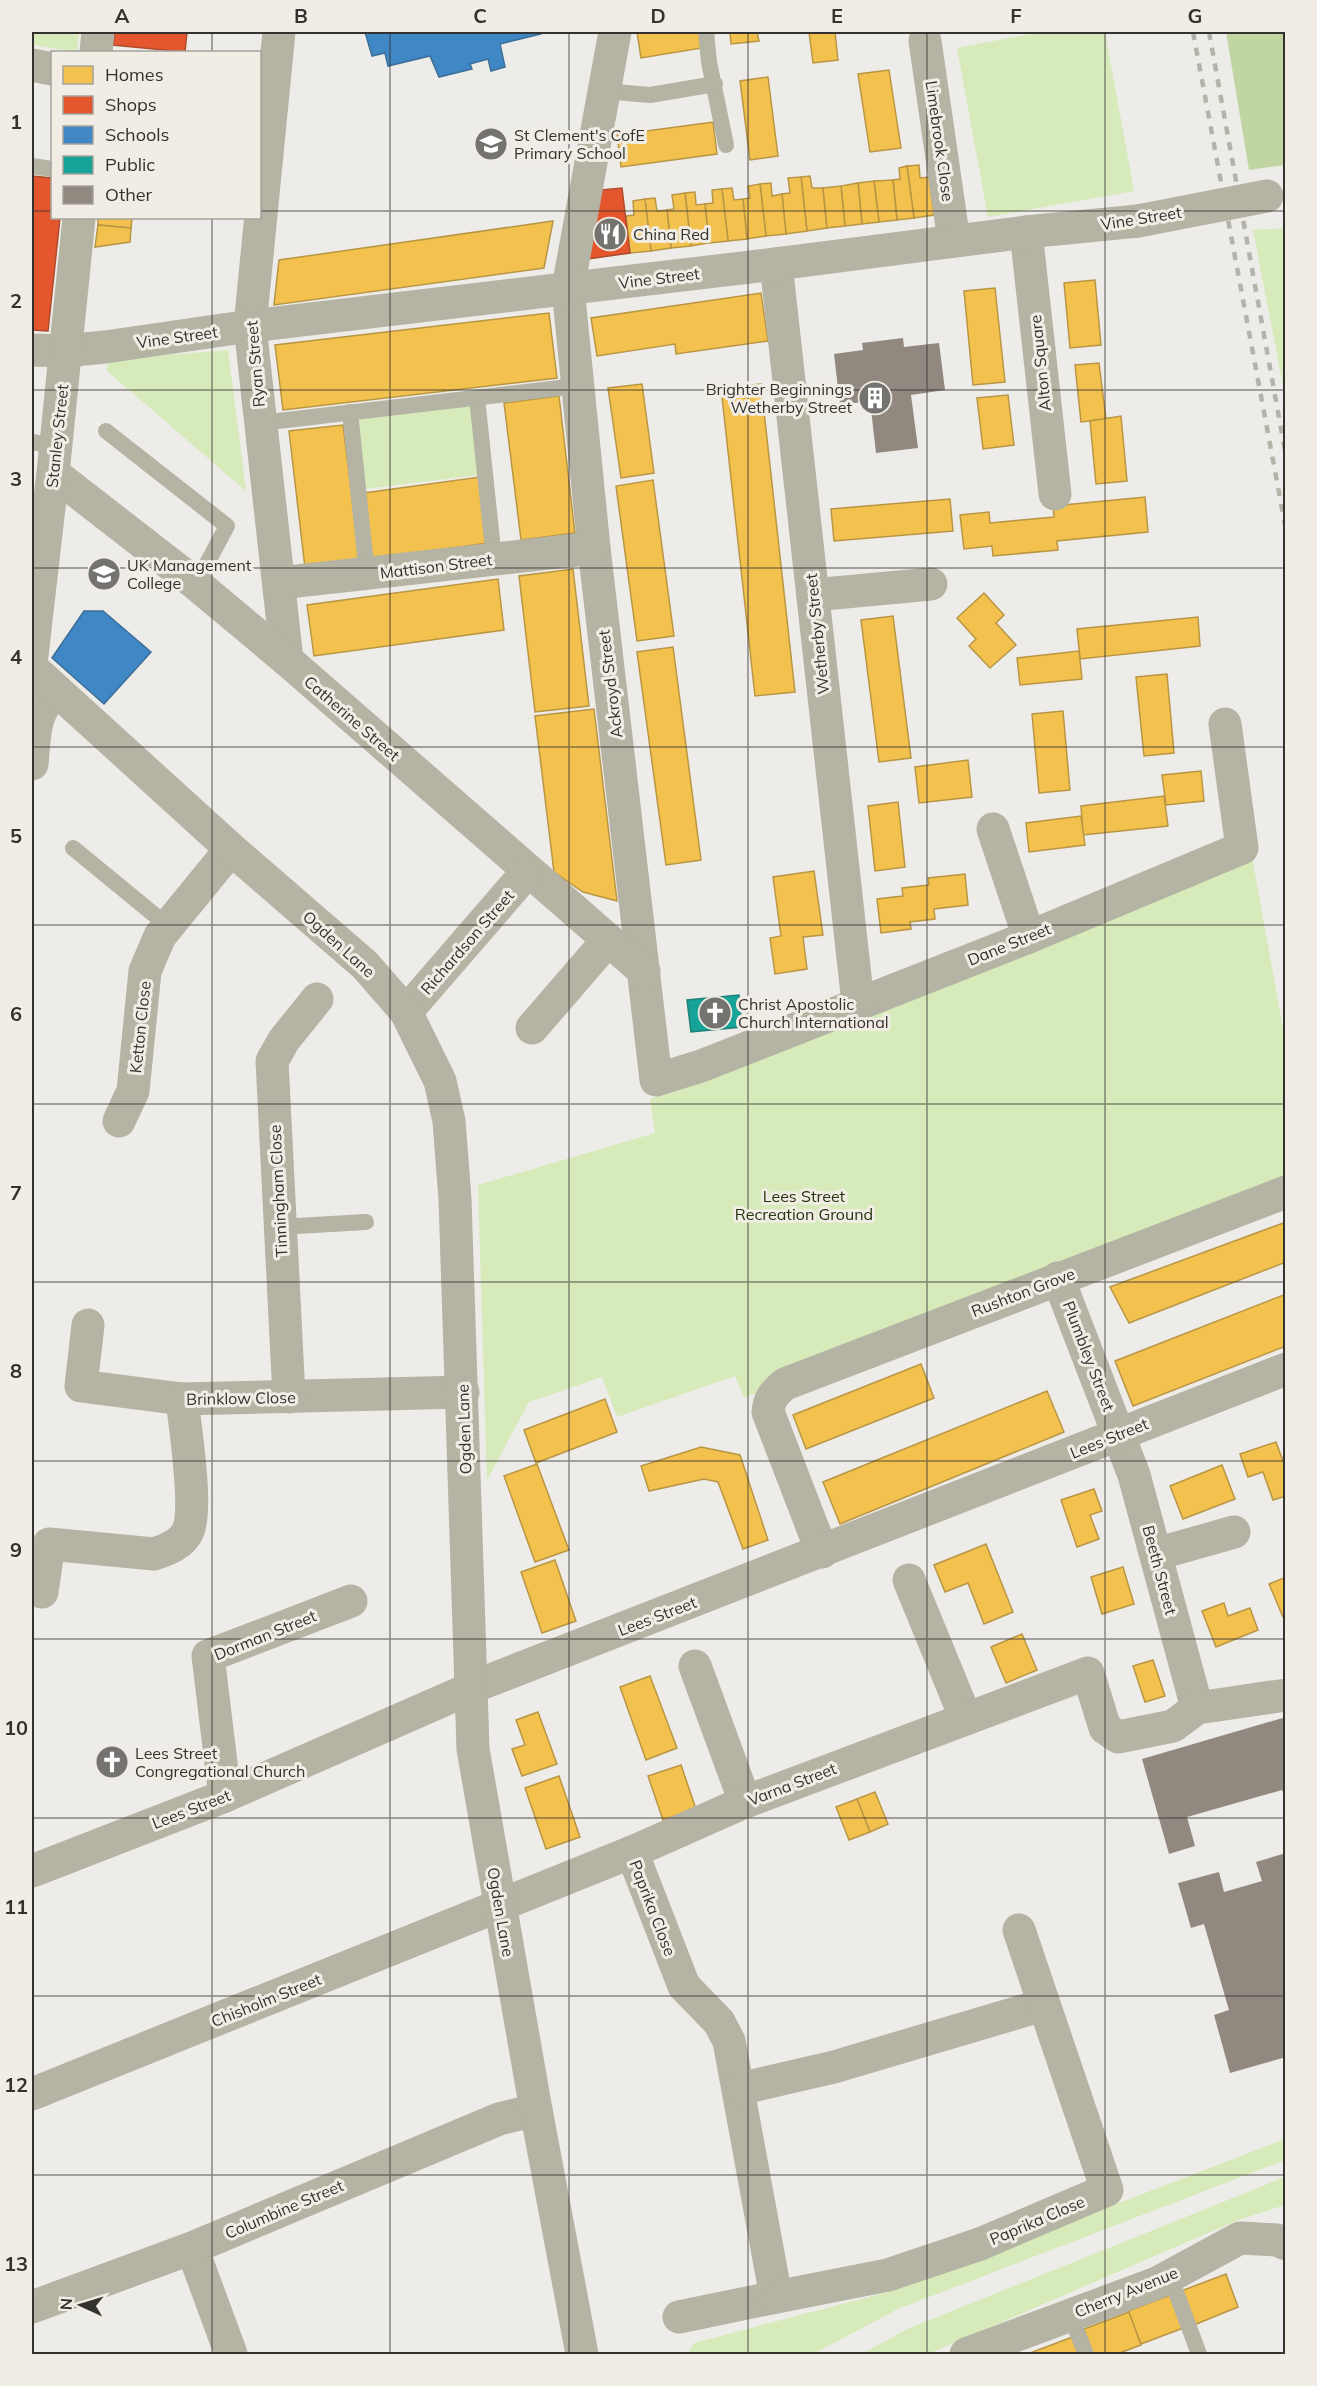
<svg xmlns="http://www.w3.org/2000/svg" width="1317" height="2386" viewBox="0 0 1317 2386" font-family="Mulish,sans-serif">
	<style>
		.green { fill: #d6eaba }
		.forest { fill: #c0d5a2 }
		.homes { fill: #f2c14e; stroke: #b99645; stroke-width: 1.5 }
		.shops { fill: #e4572e; stroke: #af4c2e; stroke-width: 1.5 }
		.schools { fill: #3f88c5; stroke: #3b6e98; stroke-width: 1.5 }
		.public { fill: #17a398; stroke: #1f8178; stroke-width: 1.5 }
		.building { fill: #918880 }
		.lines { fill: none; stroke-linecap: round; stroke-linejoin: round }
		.lane { stroke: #b4b3a4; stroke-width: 16 }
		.street { stroke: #b4b3a4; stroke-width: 33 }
		.secondary { stroke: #b4b3a4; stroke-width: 33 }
		.rail { stroke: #b4b3aa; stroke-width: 4.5; stroke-dasharray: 8 8; stroke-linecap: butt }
		.street-bridge { stroke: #b4b3a4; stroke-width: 33 }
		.grid { fill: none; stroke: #33322f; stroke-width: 1.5; stroke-opacity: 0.55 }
		.labels { text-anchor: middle; stroke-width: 6; stroke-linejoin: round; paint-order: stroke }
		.poi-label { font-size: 16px; fill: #33322f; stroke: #f1ede5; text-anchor: start }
		.street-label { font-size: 16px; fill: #33322f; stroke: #f1ede5 }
		.park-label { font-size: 16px; fill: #25340f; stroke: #f1ede5 }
		.neatline { fill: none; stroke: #33322f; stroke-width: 2 }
		.grid-label { font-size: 20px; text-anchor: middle; font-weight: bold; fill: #33322f }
	</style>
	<rect width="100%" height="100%" fill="#eeece8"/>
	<g class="green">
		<path d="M32 32H79L77 52 32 45Z"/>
		<path d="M1040 32H1105L1134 191 988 217 957 48Z"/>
		<path d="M1285 228H1286L1285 396 1253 230Z"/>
		<path d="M228 350 246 491 107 371 108 360Z"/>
		<path d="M471 405 479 475 364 489 356 420Z"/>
		<path d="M1252 857 1285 1040V1178L744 1398 735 1376 617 1417 602 1377 529 1402 487 1480 478 1185 655 1133 650 1099Z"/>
		<path d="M1285 2139V2160L898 2309 813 2354H687L694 2343 888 2292Z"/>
		<path d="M1285 2177V2205L1238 2220 928 2354H862L907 2329Z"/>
	</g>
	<path class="forest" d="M1226 32H1285V165L1249 170Z"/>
	<g class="homes">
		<path d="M637 32H699L702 48 641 58Z"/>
		<path d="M730 32H757L759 41 731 44Z"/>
		<path d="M809 32H835L838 60 813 63Z"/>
		<path d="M889 70 901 148 870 152 858 74Z"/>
		<path d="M768 77 778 156 750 160 740 81Z"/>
		<path d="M713 122 717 154 621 167 617 135Z"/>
		<path d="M919 165 920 178 929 177 934 215 914 218 907 166Z"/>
		<path d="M907 166 914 218 897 220 893 180 900 179 899 168Z"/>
		<path d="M810 176 812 188H823L827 228 807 231 801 177Z"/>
		<path d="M801 177 807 231 786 234 782 194 790 193 788 178Z"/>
		<path d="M893 180 897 220 879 222 874 181Z"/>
		<path d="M874 181 879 222 862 224 858 183Z"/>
		<path d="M771 183 772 196 782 194 786 234 766 236 760 184Z"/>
		<path d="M858 183 862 224 845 226 841 186Z"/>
		<path d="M760 184 766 236 747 239 743 199 750 198 748 186Z"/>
		<path d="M841 186 845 226 827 228 823 188Z"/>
		<path d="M732 188 734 200 743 199 747 239 728 241 722 189Z"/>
		<path d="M722 189 728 241 709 243 705 204 713 203 712 190Z"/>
		<path d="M695 192 696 205 705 204 709 243 691 246 685 193Z"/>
		<path d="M685 193 691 246 671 248 667 210 674 209 672 195Z"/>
		<path d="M655 198 657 211 667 210 671 248 651 251 645 199Z"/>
		<path d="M645 199 651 251 630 253 626 216 634 215 633 201Z"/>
		<path d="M98 218H132L131 228 98 225Z"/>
		<path d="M553 221 544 268 274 305 279 260Z"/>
		<path d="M98 225 131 228 130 242 95 247Z"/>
		<path d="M1095 280 1101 345 1070 348 1064 283Z"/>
		<path d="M995 288 1005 382 973 385 964 291Z"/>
		<path d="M761 293 768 341 676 354 675 344 597 356 591 318Z"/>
		<path d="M549 313 557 378 283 410 275 345Z"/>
		<path d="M1099 363 1106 419 1081 422 1075 365Z"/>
		<path d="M642 384 654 473 621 478 608 388Z"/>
		<path d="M761 384 795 692 755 696 721 388Z"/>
		<path d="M1008 395 1014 445 983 449 977 398Z"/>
		<path d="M559 396 575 533 521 540 504 403Z"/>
		<path d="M1121 416 1127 481 1096 484 1090 421Z"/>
		<path d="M343 425 360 561 305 568 289 431Z"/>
		<path d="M480 477 488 543 372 559 364 493Z"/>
		<path d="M653 480 674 636 637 641 616 486Z"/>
		<path d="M1145 497 1148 532 1057 541 1058 550 993 556 992 546 964 549 960 515 989 512 990 523 1054 517 1053 506Z"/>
		<path d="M950 499 953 531 834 541 831 509Z"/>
		<path d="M573 569 589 706 535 712 519 576Z"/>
		<path d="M498 579 504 630 314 656 307 605Z"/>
		<path d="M984 593 1004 615 996 623 1016 645 990 668 969 646 976 639 957 618Z"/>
		<path d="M893 616 911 758 879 762 861 620Z"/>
		<path d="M1198 617 1200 646 1080 659 1077 629Z"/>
		<path d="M673 647 701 860 666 865 637 652Z"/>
		<path d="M1079 651 1082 679 1020 685 1017 658Z"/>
		<path d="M1167 674 1174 753 1144 756 1136 677Z"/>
		<path d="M594 709 617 901 583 892 554 872 535 716Z"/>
		<path d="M1063 711 1070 790 1039 793 1032 714Z"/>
		<path d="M968 760 972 797 919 803 915 767Z"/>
		<path d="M1201 771 1204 801 1166 805 1162 775Z"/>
		<path d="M1164 796 1168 826 1083 835 1081 806Z"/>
		<path d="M898 802 905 867 875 871 868 806Z"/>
		<path d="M1081 816 1085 845 1029 852 1026 823Z"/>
		<path d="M814 871 823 935 803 937 807 969 775 974 770 938 781 936 773 877Z"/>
		<path d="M965 874 968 905 934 909 935 919 910 922 911 929 881 933 877 899 903 896 902 888 929 885 928 878Z"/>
		<path d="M1286 1222V1262L1129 1323 1110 1287Z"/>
		<path d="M1286 1294V1346L1133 1406 1115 1361Z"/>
		<path d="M921 1364 934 1398 806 1449 793 1415Z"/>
		<path d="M1047 1391 1064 1432 840 1524 823 1482Z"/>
		<path d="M605 1399 617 1432 536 1463 524 1430Z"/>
		<path d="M1276 1442 1286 1469V1496L1273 1500 1263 1472 1248 1477 1240 1454Z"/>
		<path d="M701 1447 740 1455 768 1540 743 1549 718 1482 704 1479 649 1491 641 1466Z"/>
		<path d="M537 1464 569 1550 535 1562 504 1476Z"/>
		<path d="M1222 1465 1235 1499 1183 1519 1170 1486Z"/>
		<path d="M1094 1489 1102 1511 1090 1515 1099 1539 1077 1547 1061 1500Z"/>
		<path d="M986 1544 1013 1612 984 1624 968 1583 945 1592 934 1565Z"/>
		<path d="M555 1560 576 1621 542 1633 521 1572Z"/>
		<path d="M1123 1567 1134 1604 1102 1614 1091 1577Z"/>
		<path d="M1286 1577V1616L1283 1617 1269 1584Z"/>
		<path d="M1224 1603 1228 1616 1250 1608 1258 1630 1216 1647 1202 1611Z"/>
		<path d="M1022 1634 1037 1670 1006 1683 991 1647Z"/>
		<path d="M1153 1660 1165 1696 1145 1702 1133 1666Z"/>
		<path d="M650 1676 677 1748 646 1760 620 1687Z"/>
		<path d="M538 1712 557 1764 522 1776 512 1749 525 1745 516 1720Z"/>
		<path d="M681 1765 696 1809 663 1820 648 1776Z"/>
		<path d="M559 1776 580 1837 546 1849 525 1788Z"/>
		<path d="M875 1792 888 1824 870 1832 857 1799Z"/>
		<path d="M857 1799 870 1832 849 1840 836 1807Z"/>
		<path d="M1226 2274 1238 2307 1194 2325 1181 2291Z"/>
		<path d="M1173 2294 1186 2327 1141 2344 1128 2311Z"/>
		<path d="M1129 2312 1141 2345 1117 2354H1093L1084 2329Z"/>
		<path d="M1075 2336 1082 2354H1030V2353Z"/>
	</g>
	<g class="shops">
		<path d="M115 32H187L185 52 113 45Z"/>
		<path d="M32 176 52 178V218H60L48 331 32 330Z"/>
		<path d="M622 188 630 253 587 259 601 190Z"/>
	</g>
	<g class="schools">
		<path d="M365 32H541V34L500 44 505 67 491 71 488 59 470 64 472 69 439 77 430 56 388 66 385 53 372 56Z"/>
		<path d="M84 611H103L151 652 104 704 52 658Z"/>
	</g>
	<path class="public" d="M739 995 742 1027 691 1032 687 1000Z"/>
	<g class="building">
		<path d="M903 338 904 347 939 343 945 390 911 395 918 448 876 453 870 401 840 405 834 354 863 350 862 343Z"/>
		<path d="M1286 1717V1799L1282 1790 1187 1817 1195 1846 1169 1854 1142 1759Z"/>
		<path d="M1286 1853V2057L1230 2073 1214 2015 1229 2010 1204 1924 1191 1928 1178 1883 1219 1872 1224 1892 1262 1881 1256 1862Z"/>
	</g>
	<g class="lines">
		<g class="lane">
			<path d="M706 32 709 62 726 145"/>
			<path d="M604 91 650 95 715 84"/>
			<path d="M32 166 52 169"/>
			<path d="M477 398 494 559"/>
			<path d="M350 412 367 574"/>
			<path d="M261 423 576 386"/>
			<path d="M106 431 227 526 196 584"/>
			<path d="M32 442 56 446"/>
			<path d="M73 848 168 926"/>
			<path d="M279 1227 366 1222"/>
			<path d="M1170 2276 1199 2354"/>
			<path d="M1070 2315 1086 2354"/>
		</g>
		<g class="street">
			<path d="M279 32 250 326 287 660"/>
			<path d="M615 32 568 288 594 548 656 1080 701 1066 1029 937 1242 848 1225 724"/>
			<path d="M925 41 954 241"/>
			<path d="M96 52 98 32"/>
			<path d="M32 65 52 69"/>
			<path d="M1026 232 1055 494"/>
			<path d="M776 264 858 1003"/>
			<path d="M32 350 65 351 105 347 250 326 776 264 1026 232 1138 221"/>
			<path d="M53 473 196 584 287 660 644 971"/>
			<path d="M279 583 594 548"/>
			<path d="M813 595 931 584"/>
			<path d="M32 655 53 473 79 218"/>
			<path d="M32 764C35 733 33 714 56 690"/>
			<path d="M993 829 1029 937"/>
			<path d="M406 1012 527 872"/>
			<path d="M532 1028 608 940"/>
			<path d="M119 1121 133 1091 145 971 160 936 231 849"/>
			<path d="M1058 1278 1134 1475 1197 1708"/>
			<path d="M88 1325 81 1386 182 1399 463 1392"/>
			<path d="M289 1397 272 1061 284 1040 317 999"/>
			<path d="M822 1552 768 1412C769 1399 774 1393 785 1384L1286 1192"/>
			<path d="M1156 1554 1234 1532"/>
			<path d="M909 1580 966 1719"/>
			<path d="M42 1592 49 1544 154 1554C167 1550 182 1544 188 1531 198 1508 185 1427 182 1399"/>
			<path d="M695 1666 745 1802"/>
			<path d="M225 1796 208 1656 351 1601"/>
			<path d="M632 1852 684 1986 719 2022 729 2041 776 2297 679 2317"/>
			<path d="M32 1871 225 1796 483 1683 1286 1369"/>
			<path d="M739 2089 834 2067 1043 2005"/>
			<path d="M32 2094 632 1852 745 1802 1088 1673 1105 1728 1118 1737 1173 1726 1197 1708 1286 1695"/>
			<path d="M192 2248 231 2354"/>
			<path d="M776 2297 888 2275 980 2244 1107 2190 1019 1930"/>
			<path d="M32 2307 192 2248 499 2119 536 2110"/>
			<path d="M966 2354 1157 2283 1240 2238 1277 2240 1286 2244"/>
		</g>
		<path class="secondary" d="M32 668 231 849 365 965 406 1012 440 1081 449 1121 455 1199 473 1749 536 2110 582 2354"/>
		<g class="rail">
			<path d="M1193 32 1286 530"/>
			<path d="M1209 32 1286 456"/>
		</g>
		<path class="street-bridge" d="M1138 221 1267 196"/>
	</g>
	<path class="grid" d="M212 32V52M390 32V2354M569 32V2354M748 32V2354M927 32V2354M1105 32V2354M32 211H52M260 211H1286M212 218V2354M32 390H1286M32 568H1286M32 747H1286M32 925H1286M32 1104H1286M32 1282H1286M32 1461H1286M32 1639H1286M32 1818H1286M32 1996H1286M32 2175H1286"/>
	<defs>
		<symbol id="school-disc" viewBox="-11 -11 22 22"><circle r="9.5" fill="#747370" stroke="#f1ede5"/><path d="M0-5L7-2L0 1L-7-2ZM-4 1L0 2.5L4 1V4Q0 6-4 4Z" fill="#fff"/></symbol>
		<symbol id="restaurant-disc" viewBox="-11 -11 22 22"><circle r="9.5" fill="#747370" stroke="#f1ede5"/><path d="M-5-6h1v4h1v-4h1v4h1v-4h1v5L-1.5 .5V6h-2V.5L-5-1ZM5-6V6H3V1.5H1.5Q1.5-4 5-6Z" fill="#fff"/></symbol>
		<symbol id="building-disc" viewBox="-11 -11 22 22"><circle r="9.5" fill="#747370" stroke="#f1ede5"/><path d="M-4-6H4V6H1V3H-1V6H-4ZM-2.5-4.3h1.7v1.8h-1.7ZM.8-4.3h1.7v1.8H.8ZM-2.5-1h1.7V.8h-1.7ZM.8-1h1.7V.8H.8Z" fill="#fff"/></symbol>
		<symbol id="university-disc" viewBox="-11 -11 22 22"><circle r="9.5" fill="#747370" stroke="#f1ede5"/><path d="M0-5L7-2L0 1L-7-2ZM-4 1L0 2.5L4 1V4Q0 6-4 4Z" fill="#fff"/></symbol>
		<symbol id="church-disc" viewBox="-11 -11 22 22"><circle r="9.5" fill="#747370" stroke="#f1ede5"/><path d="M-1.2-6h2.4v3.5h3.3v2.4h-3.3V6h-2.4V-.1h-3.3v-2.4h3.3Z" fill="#fff"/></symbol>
	</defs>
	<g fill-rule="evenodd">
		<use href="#school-disc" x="472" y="125" width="38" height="38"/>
		<use href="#restaurant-disc" x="591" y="215" width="38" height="38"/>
		<use href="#building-disc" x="856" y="379" width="38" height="38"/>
		<use href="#university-disc" x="85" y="555" width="38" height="38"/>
		<use href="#church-disc" x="696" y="994" width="38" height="38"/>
		<use href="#church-disc" x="93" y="1743" width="38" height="38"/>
	</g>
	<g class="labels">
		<g class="poi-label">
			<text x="514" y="141">St Clement's CofE<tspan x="514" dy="18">Primary School</tspan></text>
			<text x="633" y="240">China Red</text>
			<text x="852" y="395" text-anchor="end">Brighter Beginnings<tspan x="852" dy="18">Wetherby Street</tspan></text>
			<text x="127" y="571">UK Management<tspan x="127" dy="18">College</tspan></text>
			<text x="738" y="1010">Christ Apostolic<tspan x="738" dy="18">Church International</tspan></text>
			<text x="135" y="1759">Lees Street<tspan x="135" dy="18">Congregational Church</tspan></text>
		</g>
		<g class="street-label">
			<text transform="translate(940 141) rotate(82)" y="6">Limebrook Close</text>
			<text transform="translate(1141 218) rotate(-9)" y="6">Vine Street</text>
			<text transform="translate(659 278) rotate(-7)" y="6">Vine Street</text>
			<text transform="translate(177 337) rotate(-8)" y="6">Vine Street</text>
			<text transform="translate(1040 363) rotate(-96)" y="6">Alton Square</text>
			<text transform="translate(255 364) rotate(-95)" y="6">Ryan Street</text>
			<text transform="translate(57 436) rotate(-84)" y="6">Stanley Street</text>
			<text transform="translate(436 566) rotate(-7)" y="6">Mattison Street</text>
			<text transform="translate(817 634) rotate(-96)" y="6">Wetherby Street</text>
			<text transform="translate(610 684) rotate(-97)" y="6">Ackroyd Street</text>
			<text transform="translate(352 718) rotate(41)" y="6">Catherine Street</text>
			<text transform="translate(467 942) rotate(-49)" y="6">Richardson Street</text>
			<text transform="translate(339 944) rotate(42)" y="6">Ogden Lane</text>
			<text transform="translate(1009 944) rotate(-22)" y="6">Dane Street</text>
			<text transform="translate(140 1027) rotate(-84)" y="6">Ketton Close</text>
			<text transform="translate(278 1191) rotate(-93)" y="6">Tinningham Close</text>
			<text transform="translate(1023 1292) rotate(-21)" y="6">Rushton Grove</text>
			<text transform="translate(1089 1356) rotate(69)" y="6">Plumbley Street</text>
			<text transform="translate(241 1398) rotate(-1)" y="6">Brinklow Close</text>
			<text transform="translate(464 1429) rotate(-92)" y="6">Ogden Lane</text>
			<text transform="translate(1109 1438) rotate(-22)" y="6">Lees Street</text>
			<text transform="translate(1160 1570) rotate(75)" y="6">Beeth Street</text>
			<text transform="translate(657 1616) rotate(-21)" y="6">Lees Street</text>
			<text transform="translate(265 1635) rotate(-22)" y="6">Dorman Street</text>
			<text transform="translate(792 1784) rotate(-21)" y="6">Varna Street</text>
			<text transform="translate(191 1809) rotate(-21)" y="6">Lees Street</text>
			<text transform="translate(653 1908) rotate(69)" y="6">Paprika Close</text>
			<text transform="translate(501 1912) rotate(80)" y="6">Ogden Lane</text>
			<text transform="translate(266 2000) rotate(-22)" y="6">Chisholm Street</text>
			<text transform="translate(284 2209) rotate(-23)" y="6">Columbine Street</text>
			<text transform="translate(1037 2220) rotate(-23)" y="6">Paprika Close</text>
			<text transform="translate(1126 2292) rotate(-22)" y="6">Cherry Avenue</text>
		</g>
		<g class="park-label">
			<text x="804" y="1202">Lees Street<tspan x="804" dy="18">Recreation Ground</tspan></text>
		</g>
	</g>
	<rect width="1317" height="2386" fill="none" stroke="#f1ede5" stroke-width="66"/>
	<rect x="51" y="51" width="210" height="168" fill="#f1ede5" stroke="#a5a29c" stroke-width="1.5"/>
	<rect x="63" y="66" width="30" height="18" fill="#f2c14e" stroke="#a5a29c" stroke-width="1.5"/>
	<text x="105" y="81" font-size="18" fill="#33322f">Homes</text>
	<rect x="63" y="96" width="30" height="18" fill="#e4572e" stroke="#a5a29c" stroke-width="1.5"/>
	<text x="105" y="111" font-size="18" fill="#33322f">Shops</text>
	<rect x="63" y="126" width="30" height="18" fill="#3f88c5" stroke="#a5a29c" stroke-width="1.5"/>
	<text x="105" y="141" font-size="18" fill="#33322f">Schools</text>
	<rect x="63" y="156" width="30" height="18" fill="#17a398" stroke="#a5a29c" stroke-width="1.5"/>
	<text x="105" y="171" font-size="18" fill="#33322f">Public</text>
	<rect x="63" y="186" width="30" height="18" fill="#918880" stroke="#a5a29c" stroke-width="1.5"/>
	<text x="105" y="201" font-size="18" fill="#33322f">Other</text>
	<g transform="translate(81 2305) rotate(274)" stroke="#f1ede5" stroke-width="4.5" paint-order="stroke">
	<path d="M0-4.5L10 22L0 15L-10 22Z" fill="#33322f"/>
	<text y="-9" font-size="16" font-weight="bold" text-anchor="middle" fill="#33322f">N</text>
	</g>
	<rect x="33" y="33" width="1251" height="2320" class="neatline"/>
	<g class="grid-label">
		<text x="122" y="23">A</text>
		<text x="301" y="23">B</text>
		<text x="480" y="23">C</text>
		<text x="658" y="23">D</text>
		<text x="837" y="23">E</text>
		<text x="1016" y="23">F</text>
		<text x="1195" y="23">G</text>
		<text x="16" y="129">1</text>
		<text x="16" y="308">2</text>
		<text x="16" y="486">3</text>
		<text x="16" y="664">4</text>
		<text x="16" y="843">5</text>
		<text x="16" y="1021">6</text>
		<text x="16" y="1200">7</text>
		<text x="16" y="1378">8</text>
		<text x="16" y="1557">9</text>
		<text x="16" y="1735">10</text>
		<text x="16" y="1914">11</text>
		<text x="16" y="2092">12</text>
		<text x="16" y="2271">13</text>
	</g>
</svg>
